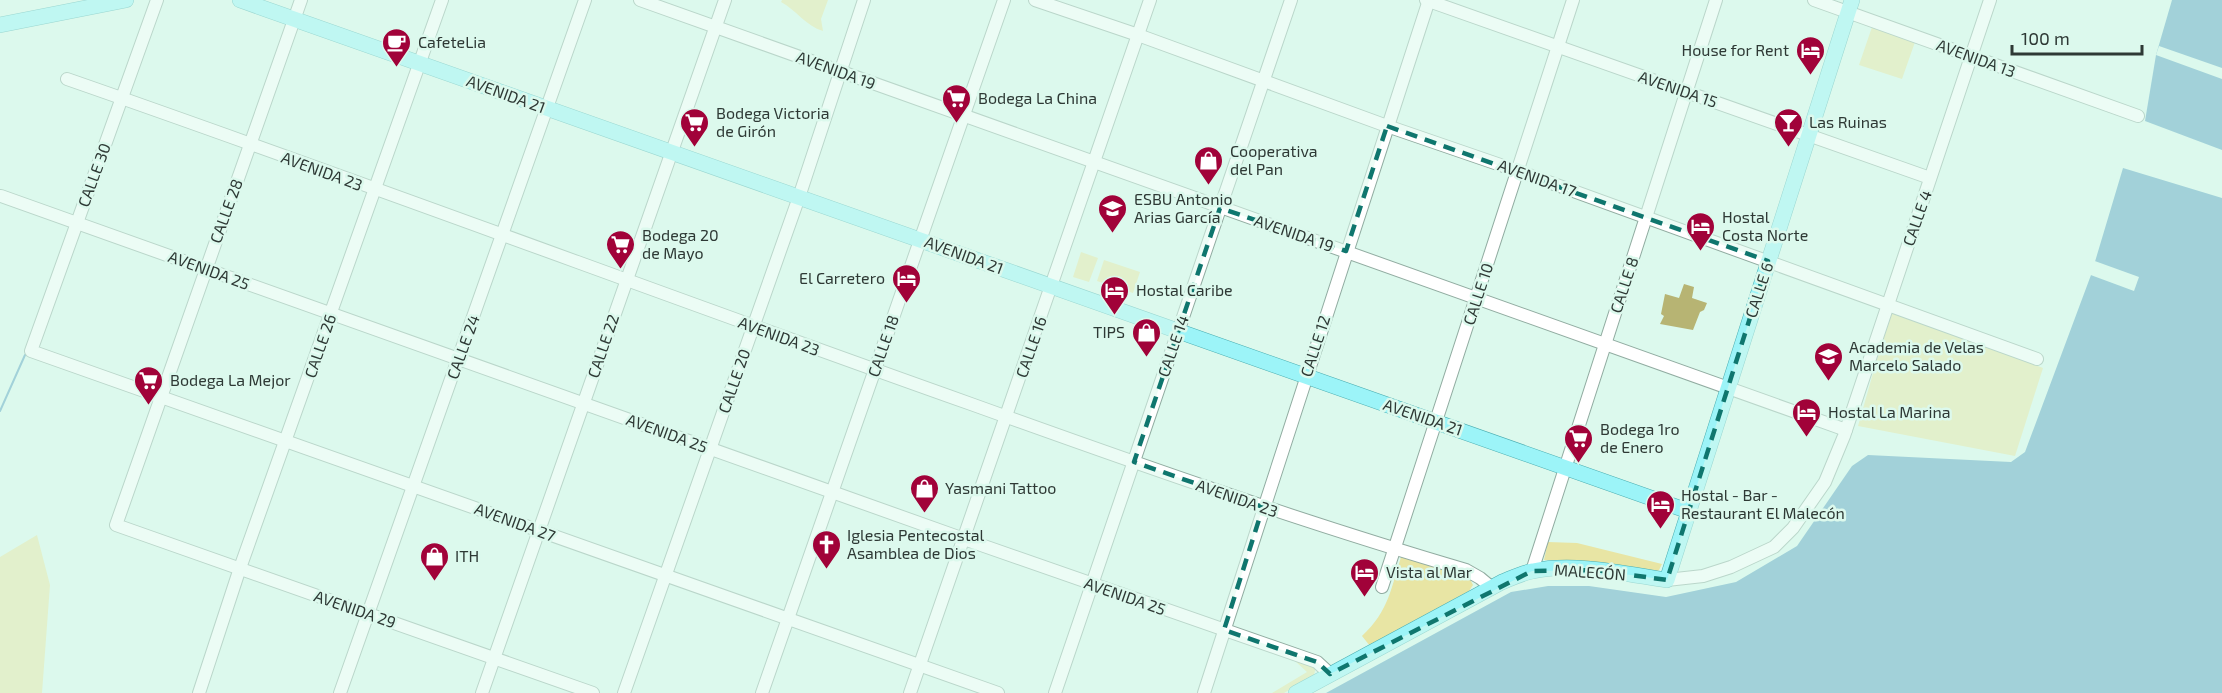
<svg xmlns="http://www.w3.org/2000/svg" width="2222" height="693" viewBox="0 0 2222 693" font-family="'Exo 2',sans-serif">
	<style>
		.green { fill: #e8e5a4 }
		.forest { fill: #b7b473 }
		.water { fill: #5ba1c1 }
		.pier { fill: #dcf9ed }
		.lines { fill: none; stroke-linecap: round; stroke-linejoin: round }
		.stream { stroke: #5ba1c1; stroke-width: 2 }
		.minor-casing { stroke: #91aca1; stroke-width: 14 }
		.major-casing { stroke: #4badb0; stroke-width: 16 }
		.minor { stroke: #fff; stroke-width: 12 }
		.major { stroke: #9cf4f8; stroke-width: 15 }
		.marked { fill: none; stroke: #0f766e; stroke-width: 4.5; stroke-dasharray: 12 8; stroke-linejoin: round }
		.labels { text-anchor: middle; stroke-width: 5; stroke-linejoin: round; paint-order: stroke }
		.poi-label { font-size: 16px; fill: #2e3935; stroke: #dcf9ed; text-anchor: start }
		.street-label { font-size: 16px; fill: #2e3935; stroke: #dcf9ed }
	</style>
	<rect width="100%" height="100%" fill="#dcf9ed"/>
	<g class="green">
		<path d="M782 0H828L821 19 823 31C806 26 796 10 781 2Z"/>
		<path d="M1872 27 1915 42 1902 79 1859 65Z"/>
		<path d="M1081 252 1098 258 1089 282 1073 277Z"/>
		<path d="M1104 260 1140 272 1133 293 1097 281Z"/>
		<path d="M1891 310 2043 368 2015 456 1858 426Z"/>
		<path d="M37 535 50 585 42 693H0V557Z"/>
		<path d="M1548 542 1577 543 1662 564 1659 570 1650 574 1579 561 1544 560Z"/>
		<path d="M1402 554 1464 576 1470 579 1473 585 1469 591 1370 646 1362 636C1389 611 1391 588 1402 554Z"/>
		<path d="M1298 658 1316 667 1314 675 1284 693H1272L1307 672 1295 661Z"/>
	</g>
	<path class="forest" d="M1684 284 1694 287 1692 298 1707 303 1704 310 1700 312 1693 330 1660 324 1664 316 1661 314 1665 294 1679 298Z"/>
	<g class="water">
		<path d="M2172 0H2222V150L2145 121 2156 55Z"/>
		<path d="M2123 168 2222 198V693H1326L1511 592 1548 586H1589L1666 597 1736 582 1797 546 1852 466 1868 455 2011 462 2025 452 2091 275Z"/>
	</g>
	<g class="pier">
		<path d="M2159 46 2222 68V79L2156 55Z"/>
		<path d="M2092 260 2139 277 2134 291 2088 274Z"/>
	</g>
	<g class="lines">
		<path class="stream" d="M0 411 25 355"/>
		<defs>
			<g id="minor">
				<path d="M157 0 31 351 998 693"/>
				<path d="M301 0 116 525 593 693"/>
				<path d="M640 0 1846 430"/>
				<path d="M1035 0 1138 35 1387 126 1518 171 2037 359"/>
				<path d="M1426 0 1930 178"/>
				<path d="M1814 0 2138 116"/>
				<path d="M67 79C369 184 669 297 971 404 1135 463 1299 521 1466 570L1480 578 1492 588"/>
				<path d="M1 196 964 539 1317 662 1330 674"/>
				<path d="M1532 571 1716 0"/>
				<path d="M1667 580 1703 576 1731 567 1774 547 1793 528 1825 482 1844 436 1990 0"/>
				<path d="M1382 587 1573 0"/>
				<path d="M199 693 240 568 442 0"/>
				<path d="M340 693 585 0"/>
				<path d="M482 693 725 0"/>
				<path d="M624 693 799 197 864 0"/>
				<path d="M762 693 1004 0"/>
				<path d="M910 693 1150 0"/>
				<path d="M1055 693 1291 0"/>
				<path d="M1204 693 1429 0"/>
			</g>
			<g id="major">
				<path d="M240 0 1688 511"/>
				<path d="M0 25 126 0"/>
				<path d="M1296 693 1502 582C1512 578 1522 573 1533 571 1574 562 1626 574 1667 580L1852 0"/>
			</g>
		</defs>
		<use href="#minor" class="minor-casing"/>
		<use href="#major" class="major-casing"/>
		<use href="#minor" class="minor"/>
		<use href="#major" class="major"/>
	</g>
	<path d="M0 0H2222V693H0ZM1387 126 1768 261 1667 580 1595 570 1532 571 1330 674 1317 662 1224 630 1263 507 1134 462 1220 208 1346 251Z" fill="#dcf9ed" fill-opacity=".55" fill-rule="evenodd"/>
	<path class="marked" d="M1387 126 1768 261 1667 580 1595 570 1532 571 1330 674 1317 662 1224 630 1263 507 1134 462 1220 208 1346 251Z"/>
	<defs>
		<symbol id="cafe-pin" viewBox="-11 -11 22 30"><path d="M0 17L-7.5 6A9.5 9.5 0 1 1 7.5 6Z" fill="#a10239" stroke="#dcf9ed"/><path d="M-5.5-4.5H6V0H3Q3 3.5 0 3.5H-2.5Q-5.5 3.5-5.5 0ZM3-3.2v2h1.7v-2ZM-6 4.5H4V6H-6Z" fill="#fff"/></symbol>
		<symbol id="hotel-pin" viewBox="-11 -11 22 30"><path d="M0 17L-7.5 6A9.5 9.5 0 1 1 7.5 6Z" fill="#a10239" stroke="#dcf9ed"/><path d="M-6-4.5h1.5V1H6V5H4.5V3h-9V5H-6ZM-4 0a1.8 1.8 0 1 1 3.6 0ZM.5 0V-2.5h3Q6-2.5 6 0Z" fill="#fff"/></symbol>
		<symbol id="supermarket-pin" viewBox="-11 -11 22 30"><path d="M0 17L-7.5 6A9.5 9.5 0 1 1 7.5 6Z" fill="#a10239" stroke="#dcf9ed"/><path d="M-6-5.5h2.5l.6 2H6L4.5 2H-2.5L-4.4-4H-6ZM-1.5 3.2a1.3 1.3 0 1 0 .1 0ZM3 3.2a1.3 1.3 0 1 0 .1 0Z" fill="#fff"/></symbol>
		<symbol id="bar-pin" viewBox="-11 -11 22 30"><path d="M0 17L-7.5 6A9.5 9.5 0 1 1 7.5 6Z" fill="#a10239" stroke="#dcf9ed"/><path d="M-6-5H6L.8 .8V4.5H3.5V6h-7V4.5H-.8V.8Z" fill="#fff"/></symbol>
		<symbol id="shop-pin" viewBox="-11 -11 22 30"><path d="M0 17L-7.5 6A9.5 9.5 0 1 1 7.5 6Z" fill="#a10239" stroke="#dcf9ed"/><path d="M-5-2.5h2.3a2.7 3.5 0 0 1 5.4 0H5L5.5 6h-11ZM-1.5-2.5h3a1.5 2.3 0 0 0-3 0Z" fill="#fff"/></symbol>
		<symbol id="school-pin" viewBox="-11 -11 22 30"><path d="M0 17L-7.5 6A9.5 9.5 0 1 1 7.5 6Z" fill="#a10239" stroke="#dcf9ed"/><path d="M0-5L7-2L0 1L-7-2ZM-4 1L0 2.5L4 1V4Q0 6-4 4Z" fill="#fff"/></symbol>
		<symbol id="church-pin" viewBox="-11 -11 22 30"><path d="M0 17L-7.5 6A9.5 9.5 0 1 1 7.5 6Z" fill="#a10239" stroke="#dcf9ed"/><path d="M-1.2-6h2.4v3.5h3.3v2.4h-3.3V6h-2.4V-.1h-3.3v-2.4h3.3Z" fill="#fff"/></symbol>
	</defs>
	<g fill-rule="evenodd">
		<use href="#cafe-pin" x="380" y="26" width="33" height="45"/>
		<use href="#hotel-pin" x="1794" y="34" width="33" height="45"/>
		<use href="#supermarket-pin" x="940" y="82" width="33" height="45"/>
		<use href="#supermarket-pin" x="678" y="106" width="33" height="45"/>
		<use href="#bar-pin" x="1772" y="106" width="33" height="45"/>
		<use href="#shop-pin" x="1192" y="144" width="33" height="45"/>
		<use href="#school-pin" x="1096" y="192" width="33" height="45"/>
		<use href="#hotel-pin" x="1684" y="210" width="33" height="45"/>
		<use href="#supermarket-pin" x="604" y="228" width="33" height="45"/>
		<use href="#hotel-pin" x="890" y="262" width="33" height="45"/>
		<use href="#hotel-pin" x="1098" y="274" width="33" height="45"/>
		<use href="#shop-pin" x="1130" y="316" width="33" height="45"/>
		<use href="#school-pin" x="1812" y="340" width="33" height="45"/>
		<use href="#supermarket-pin" x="132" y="364" width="33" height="45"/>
		<use href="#hotel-pin" x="1790" y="396" width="33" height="45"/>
		<use href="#supermarket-pin" x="1562" y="422" width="33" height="45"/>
		<use href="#shop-pin" x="908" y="472" width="33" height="45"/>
		<use href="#hotel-pin" x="1644" y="488" width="33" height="45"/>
		<use href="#church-pin" x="810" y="528" width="33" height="45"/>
		<use href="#shop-pin" x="418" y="540" width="33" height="45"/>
		<use href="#hotel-pin" x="1348" y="556" width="33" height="45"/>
	</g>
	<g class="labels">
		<g class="poi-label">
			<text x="418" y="48">CafeteLia</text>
			<text x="1789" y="56" text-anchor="end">House for Rent</text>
			<text x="978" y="104">Bodega La China</text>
			<text x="716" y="119">Bodega Victoria<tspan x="716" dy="18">de Girón</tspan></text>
			<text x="1809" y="128">Las Ruinas</text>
			<text x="1230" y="157">Cooperativa<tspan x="1230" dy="18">del Pan</tspan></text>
			<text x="1134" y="205">ESBU Antonio<tspan x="1134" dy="18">Arias García</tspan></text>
			<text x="1722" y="223">Hostal<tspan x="1722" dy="18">Costa Norte</tspan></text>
			<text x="642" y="241">Bodega 20<tspan x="642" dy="18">de Mayo</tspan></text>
			<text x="885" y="284" text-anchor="end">El Carretero</text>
			<text x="1136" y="296">Hostal Caribe</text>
			<text x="1125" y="338" text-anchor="end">TIPS</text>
			<text x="1849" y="353">Academia de Velas<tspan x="1849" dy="18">Marcelo Salado</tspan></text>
			<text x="170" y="386">Bodega La Mejor</text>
			<text x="1828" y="418">Hostal La Marina</text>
			<text x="1600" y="435">Bodega 1ro<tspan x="1600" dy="18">de Enero</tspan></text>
			<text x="945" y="494">Yasmani Tattoo</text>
			<text x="1681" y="501">Hostal - Bar -<tspan x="1681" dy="18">Restaurant El Malecón</tspan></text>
			<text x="847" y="541">Iglesia Pentecostal<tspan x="847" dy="18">Asamblea de Dios</tspan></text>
			<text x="455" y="562">ITH</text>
			<text x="1386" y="578">Vista al Mar</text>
		</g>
		<g class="street-label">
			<text transform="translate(1976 58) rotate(20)" y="6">AVENIDA 13</text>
			<text transform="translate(836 70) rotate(20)" y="6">AVENIDA 19</text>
			<text transform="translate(1678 89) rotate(19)" y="6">AVENIDA 15</text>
			<text transform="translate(506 94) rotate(20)" y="6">AVENIDA 21</text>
			<text transform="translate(322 171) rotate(20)" y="6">AVENIDA 23</text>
			<text transform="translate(94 175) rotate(-70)" y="6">CALLE 30</text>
			<text transform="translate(1537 178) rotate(20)" y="6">AVENIDA 17</text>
			<text transform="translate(226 211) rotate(-70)" y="6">CALLE 28</text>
			<text transform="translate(1917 218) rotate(-71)" y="6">CALLE 4</text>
			<text transform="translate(1294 233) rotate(19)" y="6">AVENIDA 19</text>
			<text transform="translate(964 255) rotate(20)" y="6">AVENIDA 21</text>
			<text transform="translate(209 270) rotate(20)" y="6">AVENIDA 25</text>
			<text transform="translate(1624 285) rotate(-72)" y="6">CALLE 8</text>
			<text transform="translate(1759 290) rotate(-72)" y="6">CALLE 6</text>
			<text transform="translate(1478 294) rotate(-72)" y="6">CALLE 10</text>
			<text transform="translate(779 336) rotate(20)" y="6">AVENIDA 23</text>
			<text transform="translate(320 346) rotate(-71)" y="6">CALLE 26</text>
			<text transform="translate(603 346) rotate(-71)" y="6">CALLE 22</text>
			<text transform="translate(883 346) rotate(-71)" y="6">CALLE 18</text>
			<text transform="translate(1173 346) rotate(-71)" y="6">CALLE 14</text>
			<text transform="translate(1315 346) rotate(-72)" y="6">CALLE 12</text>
			<text transform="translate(463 347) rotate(-70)" y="6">CALLE 24</text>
			<text transform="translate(1031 347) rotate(-71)" y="6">CALLE 16</text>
			<text transform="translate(734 381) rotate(-71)" y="6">CALLE 20</text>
			<text transform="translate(1423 417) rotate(19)" y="6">AVENIDA 21</text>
			<text transform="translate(667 433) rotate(20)" y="6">AVENIDA 25</text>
			<text transform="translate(1237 498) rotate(19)" y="6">AVENIDA 23</text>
			<text transform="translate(515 522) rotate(20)" y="6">AVENIDA 27</text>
			<text transform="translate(1590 572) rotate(4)" y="6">MALECÓN</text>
			<text transform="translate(1125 596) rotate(19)" y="6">AVENIDA 25</text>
			<text transform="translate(355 609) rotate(19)" y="6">AVENIDA 29</text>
		</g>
	</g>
	<path d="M2012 45v9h130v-9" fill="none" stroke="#2e3935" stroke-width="3"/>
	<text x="2021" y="45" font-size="18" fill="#2e3935" stroke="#dcf9ed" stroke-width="4.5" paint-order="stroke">100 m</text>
</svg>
